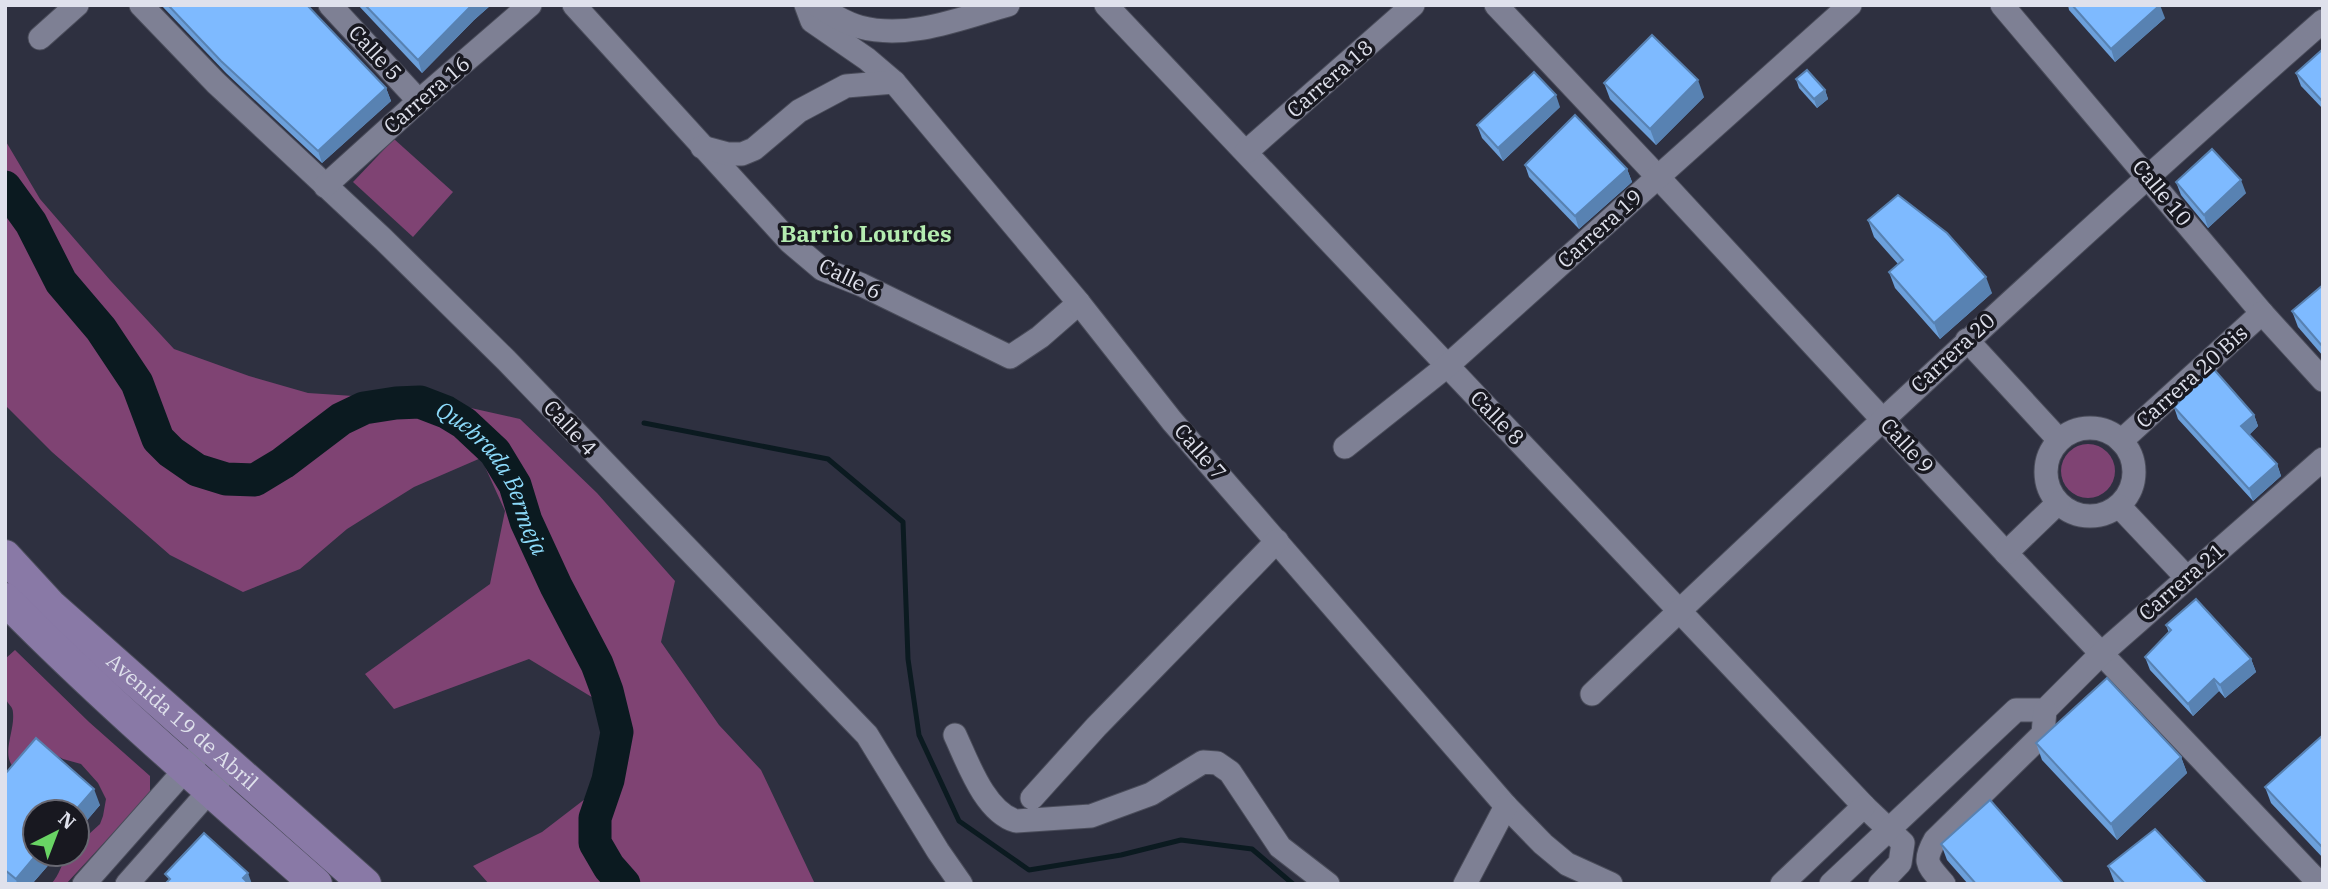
<svg xmlns="http://www.w3.org/2000/svg" width="2328" height="889" viewBox="0 0 2328 889" font-family="'IBM Plex Serif',serif">
	<style>
		.green { fill: #7f4373 }
		.lines { fill: none; stroke-linecap: round; stroke-linejoin: round }
		.stream { stroke: #0b1a20; stroke-width: 5 }
		.river { stroke: #0b1a20; stroke-width: 33 }
		.street-casing { stroke: #4a4c5a; stroke-width: 25 }
		.secondary-casing { stroke: #4a4c5a; stroke-width: 34 }
		.street { stroke: #7e8094; stroke-width: 23 }
		.secondary { stroke: #8979a6; stroke-width: 32 }
		.wall { fill: #6ca0db }
		.shaded-wall { fill: #5882b2 }
		.building { fill: #7ebaff; stroke: #5882b2; stroke-width: 2 }
		.labels { text-anchor: middle; stroke-width: 7; stroke-linejoin: round; paint-order: stroke }
		.street-label { font-size: 21px; fill: #dfe1ec; stroke: #181820 }
		.neighbourhood-label { font-size: 23px; font-weight: bold; fill: #b4ecb0; stroke: #181820 }
		.water-label { font-size: 23px; font-style: italic; fill: #8cdafa; stroke: #181820 }
	</style>
	<rect width="100%" height="100%" fill="#2e3040"/>
	<g class="green">
		<path d="M394 139 453 192 413 237 353 182Z"/>
		<path d="M5 140 40 199 110 280 174 349 249 376 308 393 444 402 520 419 597 493 675 581 661 642 719 725 761 770 815 884H489L473 866 542 832 585 799 607 752 595 699 529 659 394 709 365 674 490 584 505 511 481 458 414 487 347 529 300 569 243 592 170 555 52 452 5 405Z"/>
		<circle cx="2088" cy="471" r="27"/>
		<path d="M15 650 89 722 150 776V793L66 884H51C60 875 61 863 69 854H77V845L100 824 103 816 106 799 98 783 81 764 63 759 48 751 15 769C0 755 15 732 13 713 13 706 8 705 6 699 2 688 5 671 5 659Z"/>
	</g>
	<g class="lines">
		<path class="stream" d="M644 423 828 459 903 522 908 659 919 735 959 821 1029 870 1121 855 1181 840 1252 849 1293 884"/>
		<path class="river" id="s1" d="M5 187 31 223 61 282 101 329 137 383 158 439 171 452 197 470 226 479 255 480 283 463 341 419 364 408 396 403 420 402 446 412 464 423 495 452 515 485 526 521 556 586 597 664 607 691 617 732 608 780 595 818V843L609 867 624 884"/>
		<defs>
			<g id="street">
				<path d="M141 5 216 83 383 239 506 360 867 735 938 851 961 884"/>
				<path d="M330 5 419 101"/>
				<path d="M574 5 790 242 822 269 862 285 1010 357 1040 337 1079 303"/>
				<path d="M806 5 812 21 867 59 894 82 1079 303 1172 421 1506 806 1543 844 1567 864 1611 884"/>
				<path d="M817 5C831 14 845 23 860 27 909 40 962 18 1008 5"/>
				<path d="M1106 5 1864 806 1903 843 1900 863 1880 884"/>
				<path d="M1496 5 1658 177 2006 553 2320 884"/>
				<path d="M2002 5 2262 313 2323 380"/>
				<path d="M40 38 77 5"/>
				<path d="M702 147 728 154H742L754 149 799 111 846 86 894 82"/>
				<path d="M1246 152 1413 5"/>
				<path d="M325 186 419 101 530 5"/>
				<path d="M1967 340 2059 440"/>
				<circle cx="2090" cy="472" r="44"/>
				<path d="M2121 441 2262 313"/>
				<path d="M1345 447 1447 366 1850 5"/>
				<path d="M2119 506 2187 578"/>
				<path d="M2006 553 2058 503"/>
				<path d="M1592 694C1832 465 2074 240 2323 21"/>
				<path d="M955 735C968 763 985 812 1016 821L1091 816 1151 794 1203 762 1217 763 1230 772 1280 847 1328 884"/>
				<path d="M1032 798 1096 727 1277 541"/>
				<path d="M84 884 208 744"/>
				<path d="M127 884 220 779"/>
				<path d="M1465 884 1506 806"/>
				<path d="M1782 884 1864 806"/>
				<path d="M1831 884 2016 710H2045L2102 653 2323 459"/>
				<path d="M1944 884C1928 865 1922 863 1935 840L2043 734 2045 710"/>
			</g>
			<g id="secondary">
				<path id="s2" d="M5 556 51 606 365 884"/>
				<path d="M5 599C103 699 211 791 316 884"/>
			</g>
		</defs>
		<use href="#street" class="street-casing"/>
		<use href="#secondary" class="secondary-casing"/>
		<use href="#street" class="street"/>
		<use href="#secondary" class="secondary"/>
	</g>
	<g class="wall">
		<path d="M161 5H307L386 88 391 101 322 163 226 73Z"/>
		<path d="M358 5H491L474 20 422 73Z"/>
		<path d="M2068 5H2072L2165 18 2115 62 2069 10Z"/>
		<path d="M2323 49V109L2301 86 2296 73Z"/>
		<path d="M1796 79 1825 90 1828 99 1817 108 1799 88Z"/>
		<path d="M1604 83 1704 97 1656 145 1610 99Z"/>
		<path d="M1560 107 1503 161 1482 138 1477 125Z"/>
		<path d="M1525 165 1627 169 1632 182 1579 229 1529 177Z"/>
		<path d="M2176 182 2246 193 2208 228 2181 195Z"/>
		<path d="M1868 220 1992 293 1940 339 1895 288 1889 272 1898 264 1874 237Z"/>
		<path d="M2323 285V356L2298 327 2292 311Z"/>
		<path d="M2200 376 2254 415 2258 426 2249 435 2277 464 2281 476 2253 501 2178 419 2174 407 2201 379Z"/>
		<path d="M2166 625 2251 659 2256 672 2225 698 2219 691 2193 716 2150 670 2145 657 2169 633Z"/>
		<path d="M2323 735V858L2271 803 2265 787Z"/>
		<path d="M2036 743 2181 757 2187 773 2117 840 2042 760Z"/>
		<path d="M5 774 100 805 77 832V812L35 854H58L32 884H8L5 881Z"/>
		<path d="M1941 844 2064 884H1968L1947 860Z"/>
		<path d="M2108 866 2207 884H2115Z"/>
	</g>
	<g class="shaded-wall">
		<path d="M472 5H491L474 20 422 73 418 60Z"/>
		<path d="M2160 5 2165 18 2115 62 2111 49Z"/>
		<path d="M1698 80 1704 97 1656 145 1650 129Z"/>
		<path d="M386 88 391 101 322 163 318 151Z"/>
		<path d="M1825 90 1828 99 1817 108 1814 99Z"/>
		<path d="M1556 95 1560 107 1503 161 1498 148Z"/>
		<path d="M1627 169 1632 182 1579 229 1575 216Z"/>
		<path d="M2241 180 2246 193 2208 228 2204 215Z"/>
		<path d="M1986 277 1992 293 1940 339 1934 323Z"/>
		<path d="M2254 415 2258 426 2246 438 2241 426Z"/>
		<path d="M2277 464 2281 476 2253 501 2249 489Z"/>
		<path d="M2251 659 2256 672 2225 698 2220 685Z"/>
		<path d="M2214 679 2219 691 2193 716 2188 704Z"/>
		<path d="M2181 757 2187 773 2117 840 2111 824Z"/>
		<path d="M94 789 100 805 77 832V812H74Z"/>
		<path d="M37 854H58L32 884H17L16 879Z"/>
		<path d="M248 873 252 884H245L243 878Z"/>
	</g>
	<g class="building">
		<path d="M168 5H307L386 88 318 151 221 61Z"/>
		<path d="M365 5H472L418 60Z"/>
		<path d="M2072 5H2160L2111 49Z"/>
		<path d="M1652 35 1698 80 1650 129 1604 83Z"/>
		<path d="M2323 49V102L2296 73Z"/>
		<path d="M1807 70 1825 90 1814 99 1796 79Z"/>
		<path d="M1534 72 1556 95 1498 148 1477 125Z"/>
		<path d="M1575 115 1627 169 1575 216 1525 165Z"/>
		<path d="M2212 149 2241 180 2204 215 2176 182Z"/>
		<path d="M1898 195 1947 233 1986 277 1934 323 1889 272 1903 260 1868 220Z"/>
		<path d="M2323 285V347L2292 311Z"/>
		<path d="M2211 366 2254 415 2241 426 2277 464 2249 489 2174 407 2202 378 2200 376Z"/>
		<path d="M2196 599 2251 659 2220 685 2214 679 2188 704 2145 657 2171 630 2166 625Z"/>
		<path d="M2107 678 2181 757 2111 824 2036 743Z"/>
		<path d="M2323 735V848L2265 787Z"/>
		<path d="M36 738 94 789 74 812H35V854H37L16 879 5 870V774Z"/>
		<path d="M1990 800 2064 884H1976L1941 844Z"/>
		<path d="M2155 829 2207 884H2125L2108 866Z"/>
		<path d="M204 833 248 873 243 878 249 884H165L170 879 165 874Z"/>
	</g>
	<g class="labels">
		<g class="street-label">
			<text transform="translate(375 53) rotate(47)" y="7">Calle 5</text>
			<text transform="translate(1330 79) rotate(-41)" y="7">Carrera 18</text>
			<text transform="translate(427 95) rotate(-41)" y="7">Carrera 16</text>
			<text transform="translate(2162 193) rotate(50)" y="7">Calle 10</text>
			<text transform="translate(1600 229) rotate(-42)" y="7">Carrera 19</text>
			<text transform="translate(850 279) rotate(26)" y="7">Calle 6</text>
			<text transform="translate(1953 353) rotate(-43)" y="7">Carrera 20</text>
			<text transform="translate(2192 377) rotate(-42)" y="7">Carrera 20 Bis</text>
			<text transform="translate(1497 418) rotate(46)" y="7">Calle 8</text>
			<text transform="translate(570 428) rotate(47)" y="7">Calle 4</text>
			<text transform="translate(1907 446) rotate(47)" y="7">Calle 9</text>
			<text transform="translate(1200 452) rotate(49)" y="7">Calle 7</text>
			<text transform="translate(2182 582) rotate(-41)" y="7">Carrera 21</text>
			<text dy="7" stroke="none"><textPath href="#s2" startOffset="243">Avenida 19 de Abril</textPath></text>
		</g>
		<g class="neighbourhood-label">
			<text x="866" y="242">Barrio Lourdes</text>
		</g>
		<g class="water-label">
			<text dy="8" stroke="none"><textPath href="#s1" startOffset="705">Quebrada Bermeja</textPath></text>
		</g>
	</g>
	<rect width="2328" height="889" fill="none" stroke="#dfe1ec" stroke-width="14"/>
	<g transform="translate(56 833) rotate(42)"><circle r="33" fill="#181820" stroke="#686872" stroke-width="2"/>
	<path d="M0-5L12 26L0 18L-12 26Z" fill="#69d464"/>
	<text y="-10" font-size="19" font-weight="bold" text-anchor="middle" fill="#dfe1ec">N</text>
	</g>
</svg>
